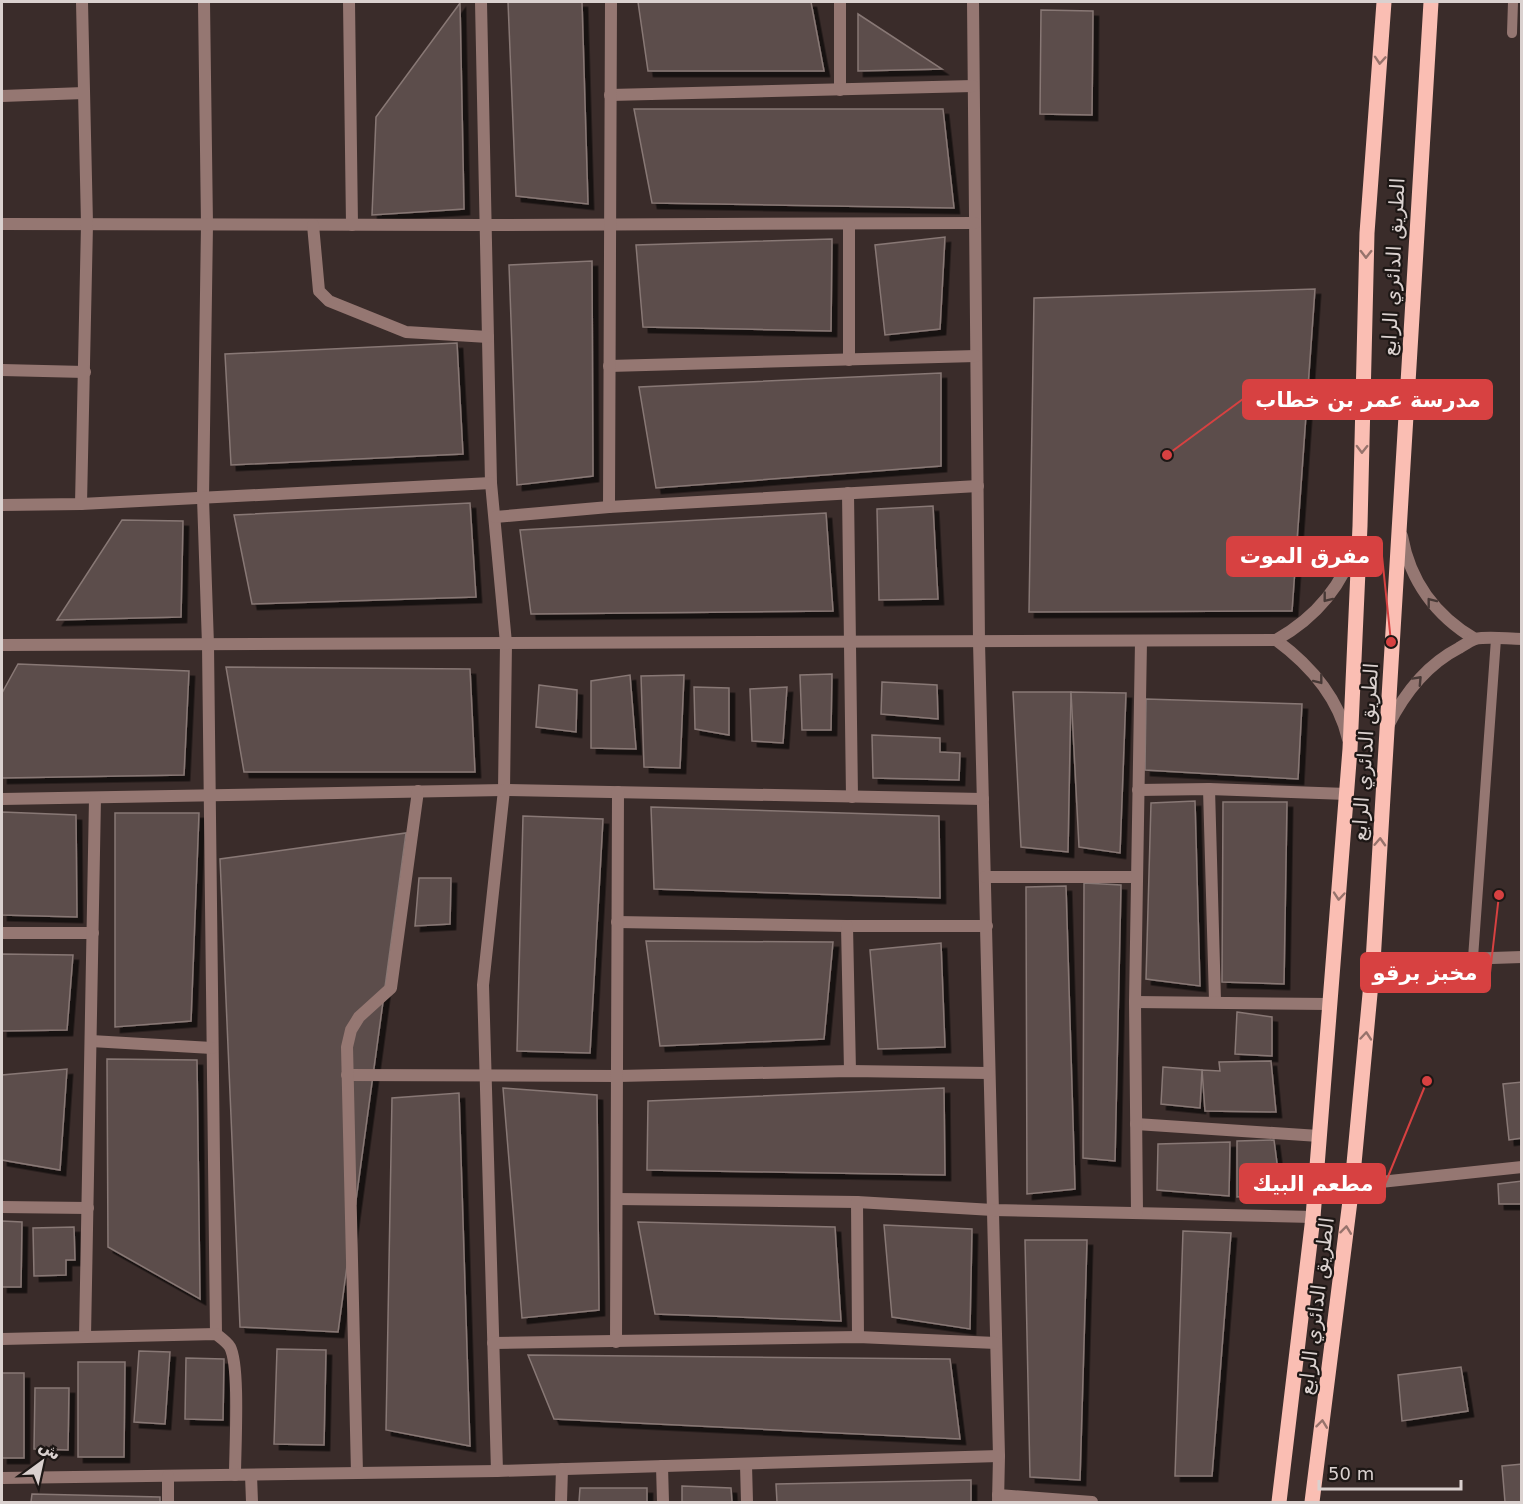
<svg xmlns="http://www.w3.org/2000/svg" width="1523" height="1504" viewBox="0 0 1523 1504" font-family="'DejaVu Sans',Cairo,sans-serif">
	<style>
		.building { fill: #5c4d4b; stroke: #887875; stroke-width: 1.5; filter: url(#shadow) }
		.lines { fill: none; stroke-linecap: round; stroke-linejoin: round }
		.service { stroke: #957772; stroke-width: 10 }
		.minor { stroke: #957772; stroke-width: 12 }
		.tertiary { stroke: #957772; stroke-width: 12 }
		.primary { stroke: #fabeb3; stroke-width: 15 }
		.oneway { stroke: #97736c }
		.oneway2 { stroke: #473936 }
		.labels { text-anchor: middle; stroke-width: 4.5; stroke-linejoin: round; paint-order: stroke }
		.street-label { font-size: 20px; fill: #dad1cf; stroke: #1d1715 }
		.leader { fill: none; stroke: #d74141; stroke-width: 2 }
		.callout-dot { fill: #d74141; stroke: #1d1715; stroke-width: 2 }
		.callout { fill: #d74141; stroke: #d74141; stroke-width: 2 }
		.callout-label { font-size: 21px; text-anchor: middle; font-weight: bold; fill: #fff }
	</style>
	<defs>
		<filter id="shadow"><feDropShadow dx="5.5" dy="5.5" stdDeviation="0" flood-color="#0009"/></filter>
	</defs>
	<rect width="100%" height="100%" fill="#3a2c2a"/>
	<g class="building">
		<path d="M508 2H582L588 204 516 196Z"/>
		<path d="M638 2H811L824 71H648Z"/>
		<path d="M460 3 464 209 372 215 376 117Z"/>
		<path d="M1041 10 1093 11 1092 115 1040 114Z"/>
		<path d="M858 14 942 69 858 71Z"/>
		<path d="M634 109H943L954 208 652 203Z"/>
		<path d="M945 237 940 329 885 335 875 245Z"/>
		<path d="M832 239 831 331 643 327 636 245Z"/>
		<path d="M592 261 593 476 517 485 509 265Z"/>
		<path d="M1315 289 1292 611 1029 612 1034 298Z"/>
		<path d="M457 343 463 454 231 465 225 354Z"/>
		<path d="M941 373V466L656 488 639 387Z"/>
		<path d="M470 503 476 597 252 604 234 515Z"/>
		<path d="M933 506 938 599 879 600 877 509Z"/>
		<path d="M826 513 833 611 531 614 520 530Z"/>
		<path d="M122 520 183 521 181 617 57 620Z"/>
		<path d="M18 664 189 671 184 775 2 778V693Z"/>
		<path d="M226 667 470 669 475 772H244Z"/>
		<path d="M832 674 831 730H802L800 675Z"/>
		<path d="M630 675 636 749 591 748V681Z"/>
		<path d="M684 675 680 768 644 767 641 676Z"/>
		<path d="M882 682 937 685 938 719 881 714Z"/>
		<path d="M539 685 577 690 576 732 536 727Z"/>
		<path d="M694 687 729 688V735L695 729Z"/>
		<path d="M787 687 783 743 752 741 750 689Z"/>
		<path d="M1013 692H1071L1068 852 1021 847Z"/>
		<path d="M1071 692 1126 693 1120 853 1079 847Z"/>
		<path d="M1146 699 1302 704 1298 779 1145 770Z"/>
		<path d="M872 735 940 738V752L960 753 959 780 873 778Z"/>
		<path d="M1195 801 1200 986 1146 979 1151 803Z"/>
		<path d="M1223 802H1287L1284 984 1222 982Z"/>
		<path d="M651 807 939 816 940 898 654 889Z"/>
		<path d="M2 812 76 815 77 917 2 915Z"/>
		<path d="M115 813H199L191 1021 115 1027Z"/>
		<path d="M523 816 603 819 590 1053 517 1051Z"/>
		<path d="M406 833 338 1332 240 1327 220 859Z"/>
		<path d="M419 878H451L450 924 415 926Z"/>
		<path d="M1084 883 1121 885 1115 1161 1083 1158Z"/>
		<path d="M1066 886 1075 1189 1027 1194 1026 887Z"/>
		<path d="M646 941 833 942 824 1039 660 1046Z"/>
		<path d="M941 943 945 1047 878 1049 870 950Z"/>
		<path d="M2 954 73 955 67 1030 2 1031Z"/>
		<path d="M1237 1012 1272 1017V1056L1235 1054Z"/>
		<path d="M107 1059 197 1060 200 1299 108 1247Z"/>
		<path d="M1271 1061 1276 1112 1205 1111 1202 1070 1220 1071 1219 1062Z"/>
		<path d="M1163 1067 1202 1070 1200 1108 1161 1104Z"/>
		<path d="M67 1069 60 1170 2 1160V1075Z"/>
		<path d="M1522 1082V1138L1509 1140 1503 1084Z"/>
		<path d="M503 1088 597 1095 599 1310 522 1318Z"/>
		<path d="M944 1088 945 1175 647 1170 648 1101Z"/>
		<path d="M459 1093 470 1446 386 1430 392 1098Z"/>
		<path d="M1274 1140 1281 1194 1237 1197V1141Z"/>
		<path d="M1230 1142 1229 1196 1157 1190 1158 1144Z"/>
		<path d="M1522 1181V1204H1499L1498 1184Z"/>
		<path d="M2 1221 22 1222 21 1287H2Z"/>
		<path d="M638 1222 835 1227 841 1321 655 1314Z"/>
		<path d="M884 1225 972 1229 970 1329 892 1317Z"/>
		<path d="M74 1227 75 1260H66V1275L34 1276 33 1228Z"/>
		<path d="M1183 1231 1231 1233 1212 1476H1175Z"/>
		<path d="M1025 1240H1087L1080 1480 1030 1477Z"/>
		<path d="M277 1349 326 1350 324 1445 274 1444Z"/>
		<path d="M139 1351 170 1352 165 1424 134 1422Z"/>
		<path d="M528 1355 950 1359 960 1439 554 1419Z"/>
		<path d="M186 1358 224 1359 223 1420 185 1419Z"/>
		<path d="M78 1362H125L124 1457H78Z"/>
		<path d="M1461 1367 1468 1411 1402 1421 1398 1375Z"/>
		<rect x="2" y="1373" width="22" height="85"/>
		<path d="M35 1388H69L68 1450 34 1449Z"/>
		<path d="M1522 1464V1502H1505L1502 1466Z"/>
		<path d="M971 1480V1502H777L776 1484Z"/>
		<path d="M682 1486 731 1488 732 1502H682Z"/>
		<path d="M580 1488H647V1502H579Z"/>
		<path d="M32 1494 160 1497V1502H31Z"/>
	</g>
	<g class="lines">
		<g class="service">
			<path d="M1512 33 1513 2"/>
			<path d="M1473 958 1496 639"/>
		</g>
		<g class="minor">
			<path d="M204 2 207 225 203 498 208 645 216 1334"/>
			<path d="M349 2 352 225"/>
			<path d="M481 2 491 483 506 643 504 790 483 985 497 1471"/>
			<path d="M840 2V90"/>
			<path d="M973 2 979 642 999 1456 998 1502"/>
			<path d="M610 95 973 86"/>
			<path d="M2 96 84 93"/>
			<path d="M2 224 486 225 975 223"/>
			<path d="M313 225 319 291 329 301 406 332 488 337"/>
			<path d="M849 360V224"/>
			<path d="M609 366 976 356"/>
			<path d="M2 370 85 372"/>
			<path d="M848 493 852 797"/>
			<path d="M81 504 87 224 82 2"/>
			<path d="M2 505 81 504 491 483"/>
			<path d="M609 507 611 2"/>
			<path d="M495 517 609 507 978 486"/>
			<path d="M1209 789 1215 1001"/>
			<path d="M1138 790 1209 789 1347 794"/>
			<path d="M2 799 504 790 983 799"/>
			<path d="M985 877H1137"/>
			<path d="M617 922 847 926H987"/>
			<path d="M847 926 850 1071"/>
			<path d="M2 933H93"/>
			<path d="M1373 962 1522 957"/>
			<path d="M1135 1002 1330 1004"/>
			<path d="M91 1041 212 1048"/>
			<path d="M347 1075 618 1076 850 1071 989 1073"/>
			<path d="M1136 1124 1319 1136"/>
			<path d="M1352 1185 1522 1167"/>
			<path d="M617 1199 857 1202 993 1210 1313 1217"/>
			<path d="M857 1202 858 1337"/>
			<path d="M2 1207 88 1208"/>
			<path d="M1137 1212 1135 1002 1141 641"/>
			<path d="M85 1337 95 798"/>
			<path d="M2 1339 216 1334C221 1338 227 1342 230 1347 240 1366 235 1449 235 1475"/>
			<path d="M616 1342 618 792"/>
			<path d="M493 1343 858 1337 996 1343"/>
			<path d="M746 1465 747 1502"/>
			<path d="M662 1466 663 1502"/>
			<path d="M357 1473 347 1047 351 1030 359 1017 391 988 418 791"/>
			<path d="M251 1475 252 1502"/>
			<path d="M2 1478 497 1471 999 1456"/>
			<path d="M998 1495 1092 1502"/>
			<path d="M168 1502V1476"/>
			<path d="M561 1502 562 1469"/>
		</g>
		<g class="tertiary">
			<path d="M1402 536C1410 581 1436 616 1475 639"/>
			<path d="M1276 640C1310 665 1338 697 1348 739"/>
			<path d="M2 645 1276 640C1315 618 1343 586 1356 542"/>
			<path d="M1388 726C1404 694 1426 665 1459 648 1464 645 1470 641 1475 639 1489 636 1507 639 1522 639"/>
		</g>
		<g class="primary">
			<path d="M1279 1502 1313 1217 1350 749 1360 526 1367 233 1384 2"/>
			<path d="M1312 1502 1352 1185 1373 962 1431 2"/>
		</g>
	</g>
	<defs><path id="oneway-chevron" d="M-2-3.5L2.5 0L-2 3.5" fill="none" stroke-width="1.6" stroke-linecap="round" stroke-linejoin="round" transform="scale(1.5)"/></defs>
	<g class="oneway">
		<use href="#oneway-chevron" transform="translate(1380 60) rotate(94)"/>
		<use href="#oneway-chevron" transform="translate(1366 254) rotate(91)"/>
		<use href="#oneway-chevron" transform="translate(1362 449) rotate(91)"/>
		<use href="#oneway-chevron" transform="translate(1380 842) rotate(-87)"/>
		<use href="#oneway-chevron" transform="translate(1339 896) rotate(95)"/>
		<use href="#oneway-chevron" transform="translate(1366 1036) rotate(-85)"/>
		<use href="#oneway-chevron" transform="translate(1346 1230) rotate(-83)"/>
		<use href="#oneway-chevron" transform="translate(1322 1424) rotate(-83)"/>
	</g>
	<g class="oneway2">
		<use href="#oneway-chevron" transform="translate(1327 598) rotate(128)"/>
		<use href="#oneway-chevron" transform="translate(1431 602) rotate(-128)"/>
		<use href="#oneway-chevron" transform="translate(1319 680) rotate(52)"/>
		<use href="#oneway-chevron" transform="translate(1418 680) rotate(-47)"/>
	</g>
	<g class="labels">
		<g class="street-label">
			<text transform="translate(1393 267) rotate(-87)" y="7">الطريق الدائري الرابع</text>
			<text transform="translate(1365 752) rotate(-86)" y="7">الطريق الدائري الرابع</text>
			<text transform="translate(1316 1306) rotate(-83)" y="7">الطريق الدائري الرابع</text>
		</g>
	</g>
	<path class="leader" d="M1167 455L1243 399M1391 642L1382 556M1499 895L1490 973M1427 1081L1385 1184"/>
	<g class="callout-dot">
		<circle cx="1167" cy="455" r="6"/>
		<circle cx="1391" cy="642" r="6"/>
		<circle cx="1499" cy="895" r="6"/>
		<circle cx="1427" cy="1081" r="6"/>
	</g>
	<g class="callout">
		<rect x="1243" y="380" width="249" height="39" rx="6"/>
		<rect x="1227" y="537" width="155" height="39" rx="6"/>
		<rect x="1361" y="953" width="129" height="39" rx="6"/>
		<rect x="1240" y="1164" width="145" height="39" rx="6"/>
	</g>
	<g class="callout-label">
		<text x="1368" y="407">مدرسة عمر بن خطاب</text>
		<text x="1305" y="563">مفرق الموت</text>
		<text x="1425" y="980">مخبز برقو</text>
		<text x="1313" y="1191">مطعم البيك</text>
	</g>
	<rect width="1523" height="1504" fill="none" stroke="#dad1cf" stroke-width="6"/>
	<g transform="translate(42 1462) rotate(33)" stroke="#1d1715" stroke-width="4.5" paint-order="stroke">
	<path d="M0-4.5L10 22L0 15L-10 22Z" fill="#dad1cf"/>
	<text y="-9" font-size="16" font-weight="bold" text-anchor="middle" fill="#dad1cf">ش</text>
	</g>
	<path d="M1319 1480v9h142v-9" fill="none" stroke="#dad1cf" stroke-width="3"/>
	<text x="1328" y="1480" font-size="18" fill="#dad1cf" stroke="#1d1715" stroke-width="4.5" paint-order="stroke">50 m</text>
</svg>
